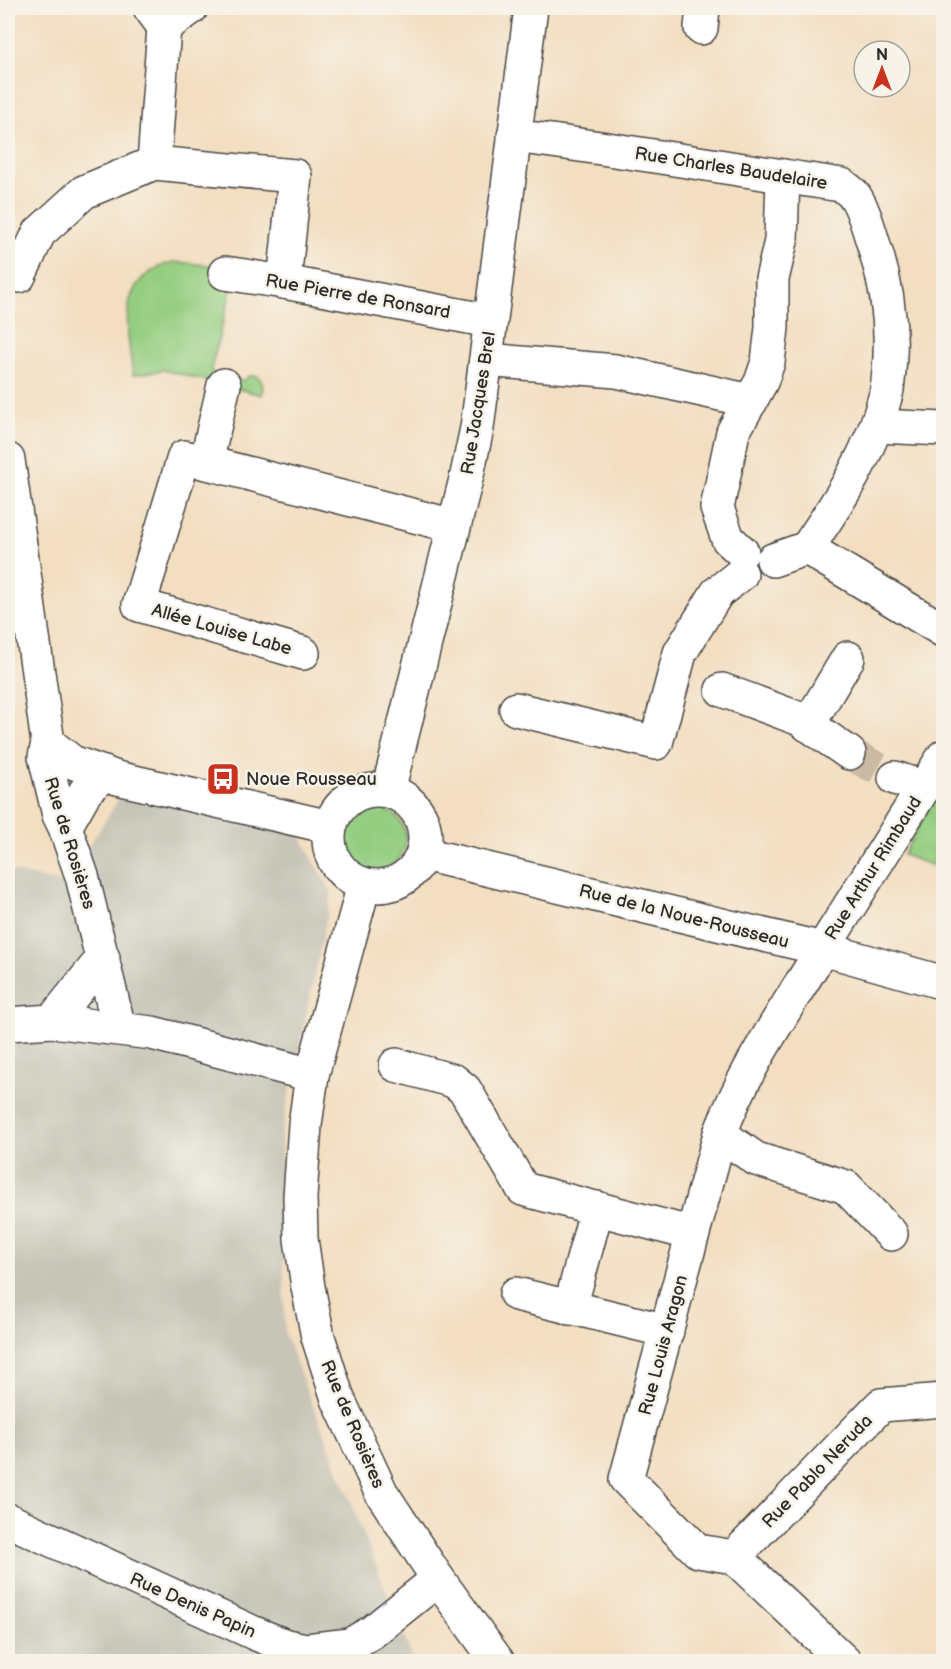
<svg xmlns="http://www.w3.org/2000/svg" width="951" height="1669" viewBox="0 0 951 1669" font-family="'Balsamiq Sans',sans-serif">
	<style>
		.industrial { fill: #c7c5b8 }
		.green { fill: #94cd80; stroke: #607c56; stroke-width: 1.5 }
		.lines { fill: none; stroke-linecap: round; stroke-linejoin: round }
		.minor-tunnel { stroke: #cbbaa3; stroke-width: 33; stroke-dasharray: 33 16; stroke-linecap: butt }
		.minor-casing { stroke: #494642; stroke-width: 36 }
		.minor { stroke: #fff; stroke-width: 33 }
		.labels { text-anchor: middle; stroke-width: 5; stroke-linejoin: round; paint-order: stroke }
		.street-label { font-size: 18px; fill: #2b2b2b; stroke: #f7f3e8 }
		.poi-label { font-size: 18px; fill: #2b2b2b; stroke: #f7f3e8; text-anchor: start }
	</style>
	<rect width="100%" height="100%" fill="#f7f3e8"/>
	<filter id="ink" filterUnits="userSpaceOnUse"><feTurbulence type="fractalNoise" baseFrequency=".0167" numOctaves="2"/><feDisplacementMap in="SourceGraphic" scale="12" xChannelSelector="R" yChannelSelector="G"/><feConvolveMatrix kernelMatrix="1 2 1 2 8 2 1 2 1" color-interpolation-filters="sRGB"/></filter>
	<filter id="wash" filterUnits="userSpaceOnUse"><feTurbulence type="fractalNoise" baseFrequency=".008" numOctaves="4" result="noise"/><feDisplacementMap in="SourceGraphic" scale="24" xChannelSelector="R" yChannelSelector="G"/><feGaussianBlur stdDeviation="1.35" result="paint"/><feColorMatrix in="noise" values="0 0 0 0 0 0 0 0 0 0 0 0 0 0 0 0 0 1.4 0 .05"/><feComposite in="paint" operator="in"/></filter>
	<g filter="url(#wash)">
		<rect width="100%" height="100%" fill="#f3dec1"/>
		<path class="industrial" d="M125 789 298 833 332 892 281 1134 285 1335 414 1661H8V870L65 884Z"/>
		<g class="green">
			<path d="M173 262 219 266 233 282 211 369 213 373 243 381 249 376H257C264 382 263 387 262 395L164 370 133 375C127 328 114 278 173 262Z"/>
			<path d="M936 795 943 799V862L940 868 903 855Z"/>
			<circle cx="375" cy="839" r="31"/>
		</g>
	</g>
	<g filter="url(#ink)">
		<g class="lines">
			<path class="minor-tunnel" d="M849 753 895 778"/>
			<defs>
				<g id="minor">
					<path d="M150 8 164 27 191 8"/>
					<path d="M701 28 703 8"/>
					<path d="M514 136C624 150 733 169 842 185 846 188 850 191 853 194 862 203 871 236 875 249 888 289 893 329 889 371 888 379 888 387 886 394 872 451 840 500 807 548"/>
					<path d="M154 163 164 27"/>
					<path d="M225 273 284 282 490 321"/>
					<path d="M19 276 39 233 84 192 154 163 295 176 284 282"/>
					<path d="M486 360 616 371 751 401"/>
					<path d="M877 426 944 429"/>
					<path d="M8 460 48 743 45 757 59 815 65 827 82 876 119 1028"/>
					<path d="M206 463 224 385"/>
					<path d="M742 552 728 539 717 508 733 432 761 382 768 362 772 328V279L781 241 783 176"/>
					<path d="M773 560 807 548 944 631"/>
					<path d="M303 653 139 605 184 457 454 526"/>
					<path d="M722 690 800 719 849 753"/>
					<path d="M516 709 656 743 680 653 717 593 741 574"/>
					<path d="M808 725 848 658"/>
					<path d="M48 743 72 762 117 778 330 827"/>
					<path d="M895 778 924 788"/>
					<circle cx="377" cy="838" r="48"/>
					<path d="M388 791 467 475 477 428 531 8"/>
					<path d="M65 827 85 792 104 773"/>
					<path d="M423 854 823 949 944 983"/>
					<path d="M364 885 312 1075 305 1125 300 1197 301 1239 308 1287 318 1337 338 1399 381 1492 438 1579 498 1662"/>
					<path d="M52 1021 103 958"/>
					<path d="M8 1024 52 1021 152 1033 312 1075"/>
					<path d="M396 1065 454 1081 465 1090 523 1189 693 1234"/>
					<path d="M720 1134 756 1159 846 1187 891 1234"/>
					<path d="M516 1294 667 1331"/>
					<path d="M570 1308 597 1208"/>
					<path d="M8 1520 254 1633 286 1646 306 1650 350 1645 372 1632 438 1579"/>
					<path d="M734 1557 881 1405 944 1400"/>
					<path d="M845 1662 734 1557 698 1551 626 1479 720 1134C742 1074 779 1020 812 966 856 896 899 826 944 756"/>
				</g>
			</defs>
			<use href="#minor" class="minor-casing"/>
			<use href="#minor" class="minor"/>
		</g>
	</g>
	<defs>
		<symbol id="bus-square" viewBox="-11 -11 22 22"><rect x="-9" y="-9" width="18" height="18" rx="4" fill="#c8321e" stroke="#f7f3e8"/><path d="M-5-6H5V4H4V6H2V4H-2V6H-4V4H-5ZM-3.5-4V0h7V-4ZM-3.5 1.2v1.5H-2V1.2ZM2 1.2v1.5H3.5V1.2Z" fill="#fff"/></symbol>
	</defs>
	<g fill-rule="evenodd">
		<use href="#bus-square" x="204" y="760" width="38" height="38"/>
	</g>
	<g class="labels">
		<g class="street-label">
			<text transform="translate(731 168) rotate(9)" y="6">Rue Charles Baudelaire</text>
			<text transform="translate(358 296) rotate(10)" y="6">Rue Pierre de Ronsard</text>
			<text transform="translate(478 403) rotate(-81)" y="6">Rue Jacques Brel</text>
			<text transform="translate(222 629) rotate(16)" y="6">Allée Louise Labe</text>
			<text transform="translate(70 843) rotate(73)" y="6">Rue de Rosières</text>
			<text transform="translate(873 868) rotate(-58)" y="6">Rue Arthur Rimbaud</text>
			<text transform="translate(684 916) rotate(14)" y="6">Rue de la Noue-Rousseau</text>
			<text transform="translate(663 1345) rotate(-75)" y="6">Rue Louis Aragon</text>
			<text transform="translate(353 1424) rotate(67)" y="6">Rue de Rosières</text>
			<text transform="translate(817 1471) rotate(-46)" y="6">Rue Pablo Neruda</text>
			<text transform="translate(193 1605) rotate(24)" y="6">Rue Denis Papin</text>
		</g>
		<g class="poi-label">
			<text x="246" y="785">Noue Rousseau</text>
		</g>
	</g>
	<rect width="951" height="1669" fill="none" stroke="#f7f3e8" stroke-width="30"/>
	<g transform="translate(882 69)"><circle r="28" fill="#f7f3e8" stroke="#a5a39c" stroke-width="1.5"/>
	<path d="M0-4.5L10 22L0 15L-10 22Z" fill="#c8321e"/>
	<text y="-9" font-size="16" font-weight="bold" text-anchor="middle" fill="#2b2b2b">N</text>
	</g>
</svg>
